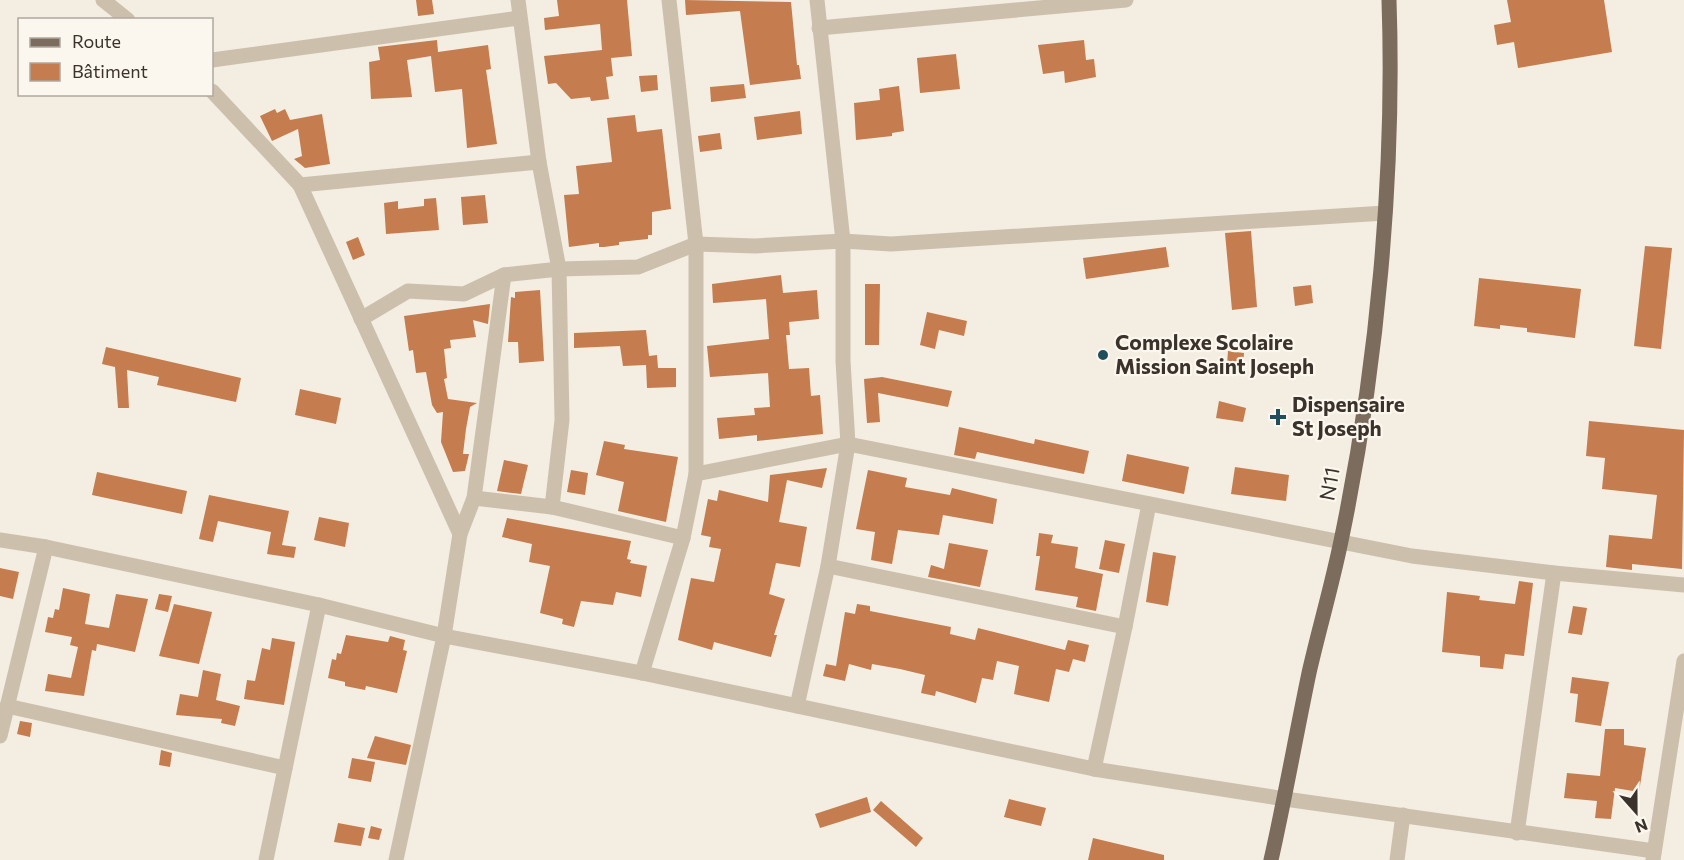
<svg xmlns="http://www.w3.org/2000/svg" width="1684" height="860" viewBox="0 0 1684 860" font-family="Commissioner,sans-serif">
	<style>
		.building { fill: #c57c4e }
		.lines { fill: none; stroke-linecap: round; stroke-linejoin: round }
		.minor { stroke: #ccc0ad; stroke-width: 15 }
		.major { stroke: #7c6c5d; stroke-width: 15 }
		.poi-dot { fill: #204f5c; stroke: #fbf7ee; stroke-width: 2 }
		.labels { text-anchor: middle; stroke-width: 4.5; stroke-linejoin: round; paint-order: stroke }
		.poi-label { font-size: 21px; font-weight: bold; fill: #3a322b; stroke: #fbf7ee; text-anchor: start }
		.street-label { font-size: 21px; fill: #3a322b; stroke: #fbf7ee }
	</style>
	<rect width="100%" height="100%" fill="#f3eee1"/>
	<g class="building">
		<path d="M416 0H432L434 14 418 16Z"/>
		<path d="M557 0H627L632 56 611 58 613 76 606 77 609 99 591 101 590 97 571 99 556 83 548 84 544 56 602 50 600 24 545 30 544 18 559 16Z"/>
		<path d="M685 0 791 2 797 65H799L801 79 750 85 740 11 686 15Z"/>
		<path d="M1507 0H1604L1612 52 1518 68 1514 42 1497 45 1494 25 1511 22Z"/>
		<path d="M437 40 438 52 488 45 491 69 486 70 497 144 467 148 462 89 435 92 431 56 407 60 412 97 371 99 369 62 380 60 378 47Z"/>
		<path d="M1084 40 1086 60 1094 59 1096 77 1065 83 1064 71 1043 74 1038 45Z"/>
		<path d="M956 54 960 89 920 93 917 58Z"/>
		<path d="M657 75 658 90 641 92 639 76Z"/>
		<path d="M744 84 746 98 711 102 710 87Z"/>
		<path d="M899 86 904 131 892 133V136L856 140 854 103 880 100 879 89Z"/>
		<path d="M275 109 277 113 285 109 290 120 322 114 330 164 305 168 294 159 302 156 298 129 272 141 260 116Z"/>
		<path d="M800 111 802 134 757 140 754 117Z"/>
		<path d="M635 115 637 132 662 129 671 209 652 212V235H648V239L619 242V245L604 247H599V243L569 247 564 195 579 194 576 166 612 162 607 118Z"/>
		<path d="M720 133 722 149 700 152 698 136Z"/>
		<path d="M485 195 488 223 463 225 461 197Z"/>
		<path d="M436 198 439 230 386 234 384 203 398 201V209L424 206V199Z"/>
		<path d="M1251 231 1257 307 1232 310 1225 233Z"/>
		<path d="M358 237 365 255 353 260 346 242Z"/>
		<path d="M1645 246 1672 248 1661 349 1634 346Z"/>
		<path d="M1166 247 1169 267 1086 279 1083 258Z"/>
		<path d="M781 275 783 293 817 290 819 319 789 322 790 335H786L789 369 809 368 811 396 820 395 823 434 757 441V435L719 439 717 418 755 415 754 408 770 407 768 373 710 377 707 346 769 339 766 299 713 303 712 284Z"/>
		<path d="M1479 278 1581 289 1575 338 1527 332V328L1500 325V329L1474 326Z"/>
		<path d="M865 284H880L879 345H865Z"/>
		<path d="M1311 285 1313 303 1295 306 1293 287Z"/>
		<path d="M540 290 544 361 519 363 518 342H508L511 297 515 298V292Z"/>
		<path d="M490 304 488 324 473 320 476 337 450 340 451 348 444 349 447 378 444 379 448 399 477 403 470 407 466 429 463 454H469L465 471 453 472 441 442 443 412 437 413 432 405 426 372 416 373 413 350 409 351 404 316Z"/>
		<path d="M927 312 967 321 964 336 939 330 935 349 920 345Z"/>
		<path d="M646 330 649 356 657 355 658 368H676V387L647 388 646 365 623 366 620 346 574 348V333Z"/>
		<path d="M106 347 241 378 236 402 157 385 159 377 127 370 129 408H118L115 367 102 364Z"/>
		<path d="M1228 351 1244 353 1243 366 1227 365Z"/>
		<path d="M882 377 952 391 948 407 878 393 880 422 867 423 864 379Z"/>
		<path d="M300 389 341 398 336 424 295 415Z"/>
		<path d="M1219 401 1246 408 1243 422 1216 418Z"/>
		<path d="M1589 421 1684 430 1682 569 1632 564V570L1606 567 1609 535 1652 539 1657 495 1602 489 1605 458 1586 456Z"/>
		<path d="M959 427 1034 444 1035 439 1089 451 1084 474 977 452 975 459 954 455Z"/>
		<path d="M604 441 625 445 624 449 678 457 666 522 618 511 624 482 596 475Z"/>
		<path d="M1127 454 1189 467 1184 494 1122 481Z"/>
		<path d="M504 460 528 465 521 494 497 491Z"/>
		<path d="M1235 467 1289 475 1286 501 1231 494Z"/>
		<path d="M827 468 822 488 787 480 779 522 807 527 800 567 776 563 769 594 785 599 774 635H777L771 657 714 642 712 650 678 640 691 578 714 582 721 549 709 547 711 537 701 535 708 499 717 501 719 490 768 502 770 475Z"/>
		<path d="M571 470 588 473 585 495 567 492Z"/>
		<path d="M868 470 907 478 905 487 950 495 952 488 997 499 993 524 943 515 939 535 898 530 892 564 871 560 875 532 856 529Z"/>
		<path d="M97 472 187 491 182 514 92 495Z"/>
		<path d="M209 495 289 511 282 545 296 547 294 558 267 554 271 532 218 521 213 542 199 539Z"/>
		<path d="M319 517 349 523 345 547 314 540Z"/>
		<path d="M507 518 631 541 627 559 631 560 630 563 647 566 641 597 616 592 613 605 581 601 574 627 562 624 563 619 540 613 550 566 529 562 532 544 502 537Z"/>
		<path d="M1039 533 1053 535 1051 543 1078 547 1075 568 1103 574 1096 611 1076 607 1078 597 1035 590 1040 556H1036Z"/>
		<path d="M1105 540 1125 544 1119 573 1099 569Z"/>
		<path d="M949 543 988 550 980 587 928 577 931 565 944 569Z"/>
		<path d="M1153 552 1176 556 1168 606 1146 602Z"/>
		<path d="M0 568 19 572 13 599 0 596Z"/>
		<path d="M1519 581 1533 583 1524 656 1505 654 1503 669 1480 667V656L1442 652 1447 592 1480 596 1479 600 1515 604Z"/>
		<path d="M63 588 90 594 85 624 109 628 116 594 148 599 135 652 97 644 96 651 92 650 84 696 45 691 48 674 71 678 78 647 70 645 72 637 45 632 48 617 53 618 55 609 59 610Z"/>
		<path d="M159 594 172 596 168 612 155 609Z"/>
		<path d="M174 604 212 612 199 664 159 656Z"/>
		<path d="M857 604 870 606V611L951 627 950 634 975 640 978 628 1065 650 1068 640 1089 645 1085 662 1073 659 1069 672 1056 669 1049 702 1014 694 1019 666 997 661 993 680 982 678 976 703 936 691 935 696 921 693 925 675 900 669 872 664 871 670 849 664 845 681 823 676 826 664 836 666 845 612 855 614Z"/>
		<path d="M1573 606 1587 608 1582 635 1568 633Z"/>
		<path d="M346 635 388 642 390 636 405 640 403 650 407 651 397 693 366 686 365 690 345 686V682L328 678 332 659 336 660 337 653 341 654Z"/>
		<path d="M272 638 295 642 284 705 244 699 247 680 255 681 262 648 270 650Z"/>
		<path d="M203 670 221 674 216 700 240 706 235 726 221 723 222 719 176 715 180 694 198 697Z"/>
		<path d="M1572 677 1609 682 1601 726 1575 722 1578 694 1570 693Z"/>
		<path d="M20 721 32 723 30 737 17 734Z"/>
		<path d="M1605 729H1624V745L1646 748 1639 792 1615 788 1611 819 1595 818 1597 801 1564 798 1567 773 1600 776Z"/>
		<path d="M375 736 411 745 406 765 367 758Z"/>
		<path d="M161 750 172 753 170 767 159 765Z"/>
		<path d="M352 758 375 762 371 782 348 778Z"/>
		<path d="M867 797 871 812 820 828 815 814Z"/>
		<path d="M1009 799 1046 808 1041 826 1004 817Z"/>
		<path d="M881 801 923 838 916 847 873 810Z"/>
		<path d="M338 823 365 828 361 846 334 842Z"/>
		<path d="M371 826 382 829 379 840 368 838Z"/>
		<path d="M1093 838 1164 855V860H1088Z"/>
	</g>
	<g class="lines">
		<g class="minor">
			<path d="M103 0 128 20"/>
			<path d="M518 0 539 162 559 269 562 420 552 507"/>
			<path d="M669 0 696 244V474"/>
			<path d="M817 0 843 241V361L848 444 828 566 1125 627"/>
			<path d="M819 28 1126 0"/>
			<path d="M212 60 519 18"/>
			<path d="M212 91 300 185 460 534"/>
			<path d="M300 185 539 162"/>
			<path d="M361 319 408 291 464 294 504 275 559 269 638 267 696 244 755 246 843 241 891 244 1385 213"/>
			<path d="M474 498 552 507 683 538"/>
			<path d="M0 540 46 547 319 605 444 636 642 673 1094 769 1285 799 1654 851"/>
			<path d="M642 673 683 538 696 474 848 444 1412 556 1554 573 1684 585"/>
			<path d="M7 706 285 768"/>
			<path d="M797 706 828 566"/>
			<path d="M0 736 46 547"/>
			<path d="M1094 769 1125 627 1149 504"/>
			<path d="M1517 833 1554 573"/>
			<path d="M266 860 319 605"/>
			<path d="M396 860 444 636 460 534 474 498 504 275"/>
			<path d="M1397 860 1403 815"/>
			<path d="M1653 860 1684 661"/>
		</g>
		<path class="major" d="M1271 860C1285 798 1296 735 1309 673 1319 629 1332 585 1341 541 1377 369 1395 175 1389 0"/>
	</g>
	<g class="poi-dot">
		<circle cx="1103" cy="355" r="6"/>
		<path d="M1275 408h6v6h6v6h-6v6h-6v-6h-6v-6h6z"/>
	</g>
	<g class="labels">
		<g class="poi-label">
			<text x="1115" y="350">Complexe Scolaire<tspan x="1115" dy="24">Mission Saint Joseph</tspan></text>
			<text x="1292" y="412">Dispensaire<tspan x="1292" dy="24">St Joseph</tspan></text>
		</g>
		<g class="street-label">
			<text transform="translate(1330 484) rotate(-80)" y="7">N11</text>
		</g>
	</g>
	<rect x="18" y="18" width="195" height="78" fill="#fbf7ee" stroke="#aea8a0" stroke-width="1.5"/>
	<rect x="30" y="38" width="30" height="9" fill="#7c6c5d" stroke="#aea8a0" stroke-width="1.5"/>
	<text x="72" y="48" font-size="18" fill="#3a322b">Route</text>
	<rect x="30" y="63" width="30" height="18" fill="#c57c4e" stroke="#aea8a0" stroke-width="1.5"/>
	<text x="72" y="78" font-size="18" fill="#3a322b">Bâtiment</text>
	<g transform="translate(1636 812) rotate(159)" stroke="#fbf7ee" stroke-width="4.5" paint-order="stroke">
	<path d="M0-4.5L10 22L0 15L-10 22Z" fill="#3a322b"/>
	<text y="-9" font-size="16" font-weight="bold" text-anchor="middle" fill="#3a322b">N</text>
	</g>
</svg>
